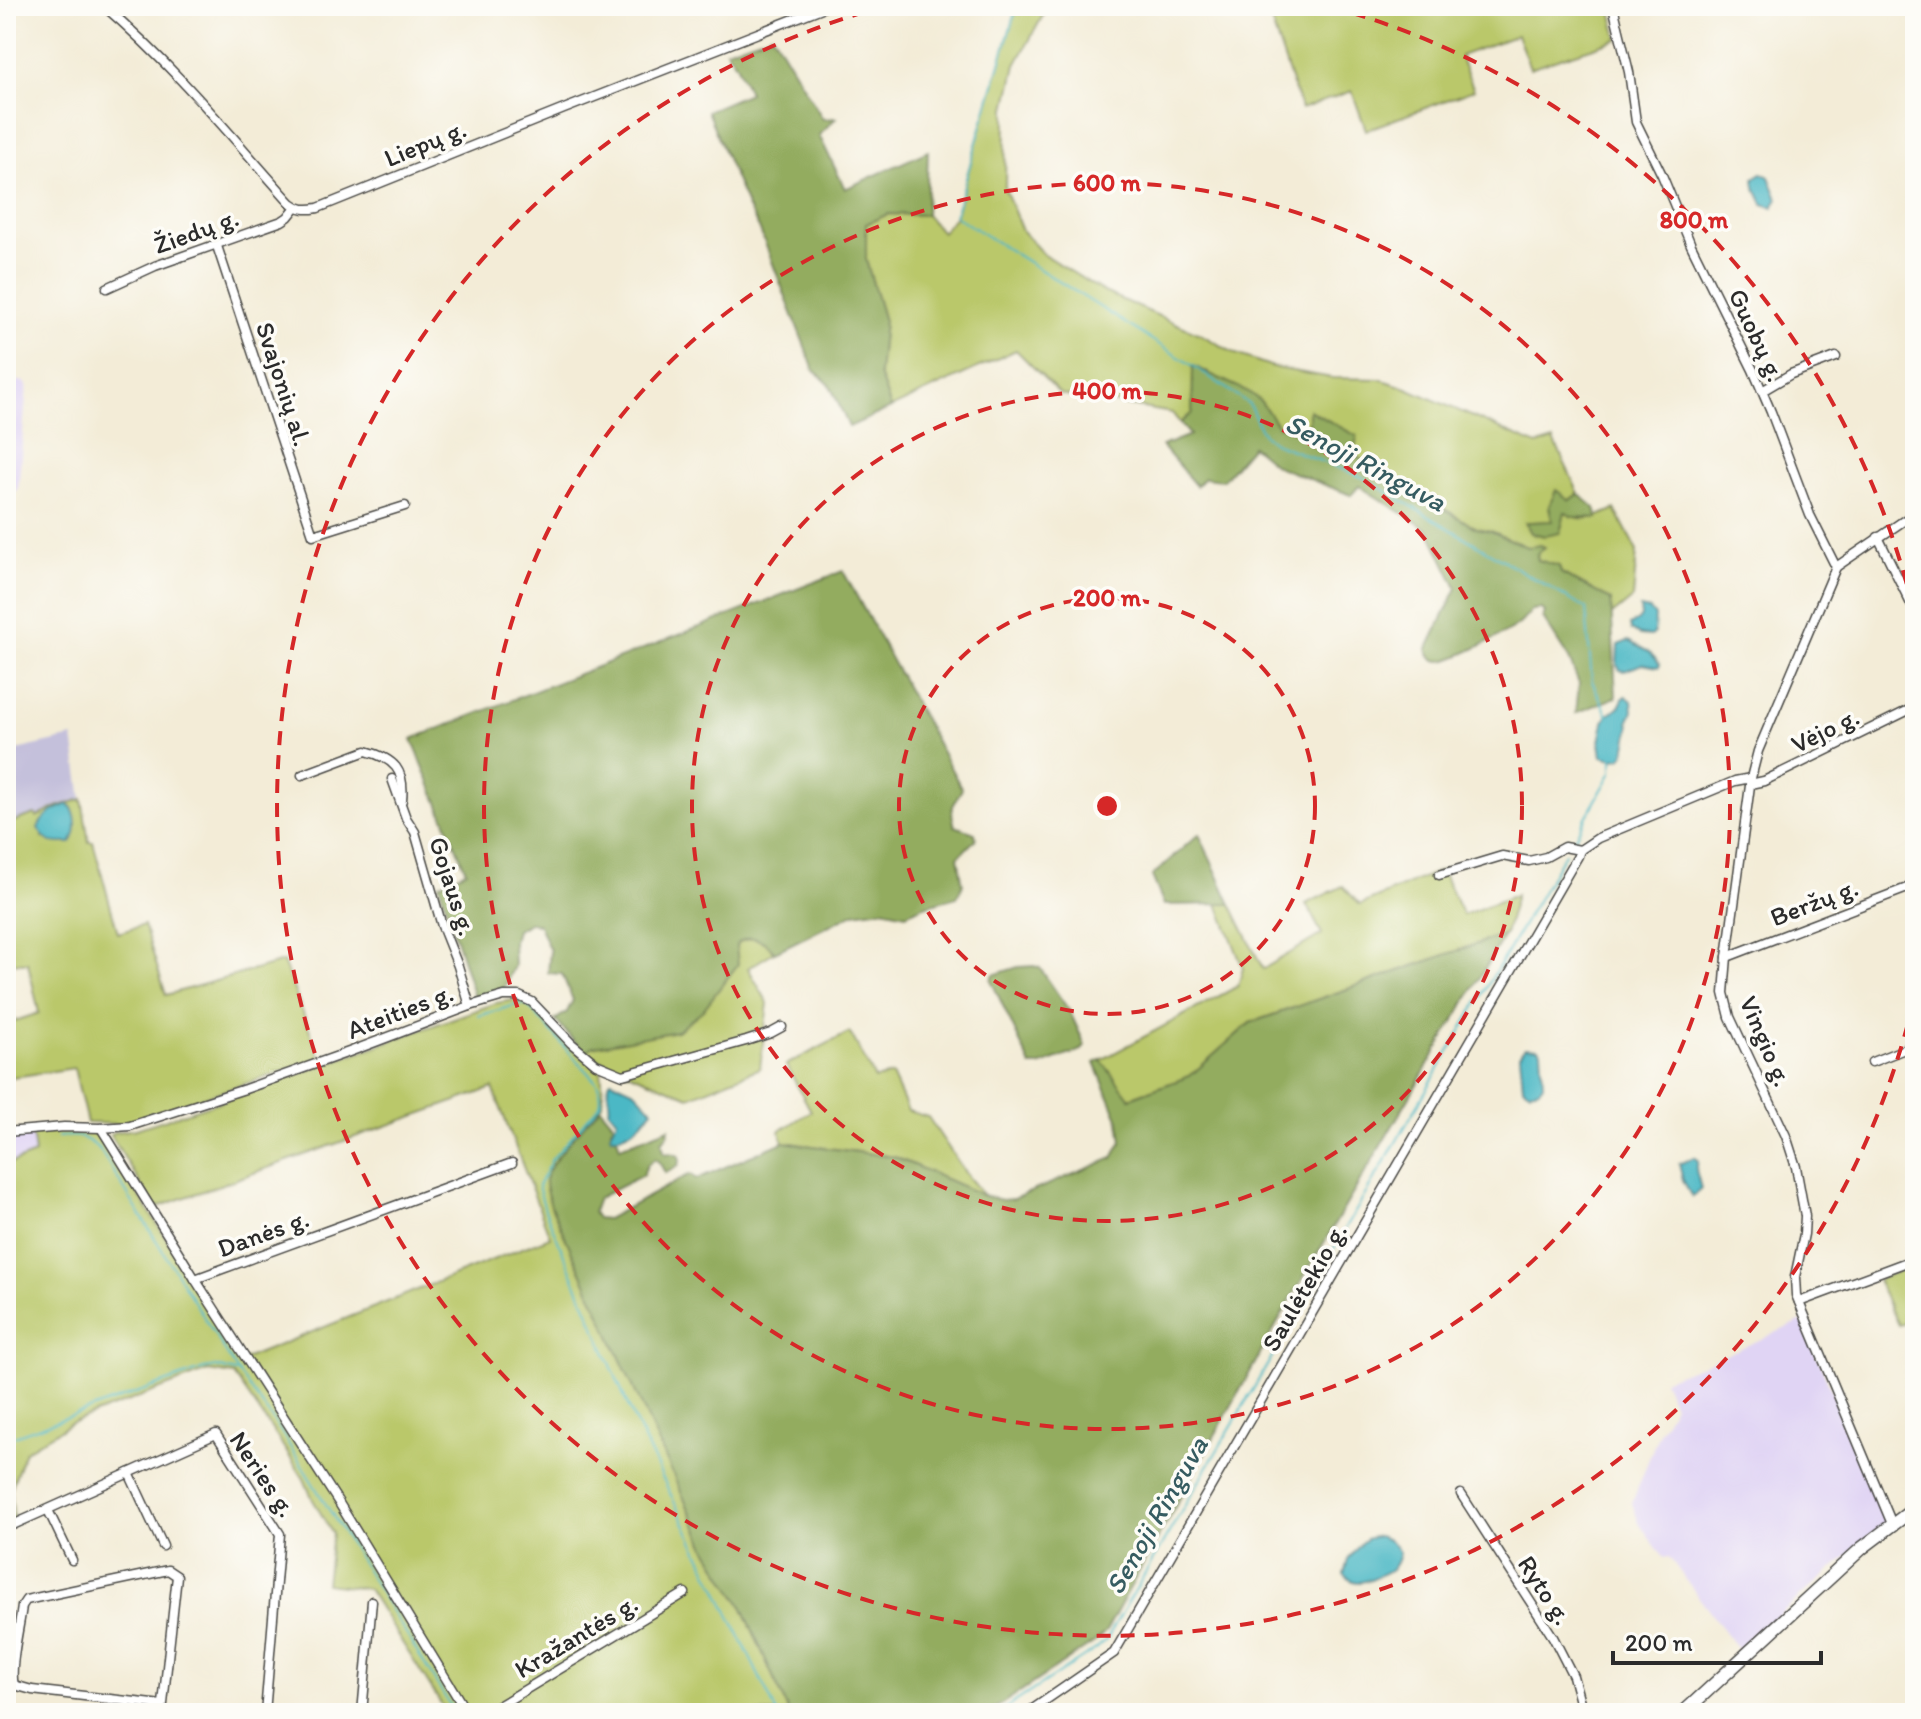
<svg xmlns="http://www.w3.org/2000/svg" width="1921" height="1719" viewBox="0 0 1921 1719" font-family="Itim,sans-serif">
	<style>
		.built { fill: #e0d4f4 }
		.industrial { fill: #c4c0db }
		.green { fill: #bac86b; stroke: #727a4b; stroke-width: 2; fill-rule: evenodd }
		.forest { fill: #93ac5f; stroke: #5f6c45; stroke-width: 2 }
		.water { fill: #4bb8c5; stroke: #3b7278; stroke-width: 2 }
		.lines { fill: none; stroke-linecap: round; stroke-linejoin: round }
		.stream { stroke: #4bb8c5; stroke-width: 2 }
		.street-casing { stroke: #494845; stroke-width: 11 }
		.secondary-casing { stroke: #494845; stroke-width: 15 }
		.street { stroke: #fff; stroke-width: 8 }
		.secondary { stroke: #fff; stroke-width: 12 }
		.ring { fill: none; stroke: #d62828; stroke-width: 4; stroke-dasharray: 14 10 }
		.labels { text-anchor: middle; stroke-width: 7; stroke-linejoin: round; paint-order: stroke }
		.street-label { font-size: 26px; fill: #2b2b2b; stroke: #fdfcf7 }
		.water-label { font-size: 28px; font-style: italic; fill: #365c61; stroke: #fdfcf7 }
		.centre { fill: #d62828; stroke: #fdfcf7; stroke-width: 4 }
		.ring-label { font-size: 24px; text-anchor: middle; font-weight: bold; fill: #d62828; stroke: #fdfcf7; stroke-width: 7; stroke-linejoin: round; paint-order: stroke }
	</style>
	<rect width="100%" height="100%" fill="#fdfcf7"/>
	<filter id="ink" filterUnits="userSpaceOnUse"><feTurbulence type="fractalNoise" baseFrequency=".0125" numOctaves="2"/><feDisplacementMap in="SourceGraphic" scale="16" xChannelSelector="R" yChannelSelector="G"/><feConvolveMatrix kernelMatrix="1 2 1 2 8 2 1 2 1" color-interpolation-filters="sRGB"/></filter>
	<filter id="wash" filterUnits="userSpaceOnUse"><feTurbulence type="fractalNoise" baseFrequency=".006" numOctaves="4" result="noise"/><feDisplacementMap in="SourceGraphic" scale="32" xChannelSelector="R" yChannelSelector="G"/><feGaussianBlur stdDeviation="1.8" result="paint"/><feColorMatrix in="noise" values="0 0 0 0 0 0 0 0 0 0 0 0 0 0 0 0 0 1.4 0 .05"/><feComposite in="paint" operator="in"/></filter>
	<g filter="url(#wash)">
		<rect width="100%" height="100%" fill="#f3ecd7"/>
		<g class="built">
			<path d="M6 381H22L27 385 18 490 6 496Z"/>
			<path d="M32 1132 35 1154 6 1165V1135Z"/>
			<path d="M1802 1321 1887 1522 1738 1650 1669 1557 1664 1558 1639 1523 1632 1503 1660 1430 1674 1405 1663 1380 1721 1357Z"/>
		</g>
		<path class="industrial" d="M73 737 82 799 57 807 36 818 35 815 6 824V740L8 749 12 751Z"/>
		<g class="green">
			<path d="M1017 6H1048L1016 65 1006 108 1005 189 1022 231 1043 254 1104 292 1200 334 1236 354 1276 368 1332 378 1380 379 1407 388 1537 445 1554 440 1579 494 1570 500 1552 522H1526L1562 526V519L1565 512C1581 524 1599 517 1615 509L1637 551 1633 598 1611 616 1610 600 1561 573 1558 566 1537 560V554C1518 542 1497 533 1476 528L1354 455 1310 410 1309 437 1278 426 1261 402 1194 366 1192 414 1180 423 1172 413 1060 394 1016 350 891 408 879 374 884 321 866 260V224L888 214 926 215 942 232 955 216Z"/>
			<path d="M1275 6H1610L1618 39 1530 68 1517 35 1460 56 1474 90 1366 130 1352 91 1301 109 1267 9Z"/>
			<path d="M82 799 89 842H93L118 933 144 925 166 995 283 962 321 1059 121 1124 87 1123 74 1068 6 1078V1024L39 1013 28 963 6 962V824L35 814 37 817 57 807ZM72 808C75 820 78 832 70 843L42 837 54 811Z"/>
			<path d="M1441 870 1463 915 1516 895 1505 934 1250 1023 1190 1076 1129 1098 1101 1060 1238 986 1243 968 1218 904H1231L1263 969 1322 934 1306 904 1343 886 1360 905Z"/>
			<path d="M753 938 765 942 774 952 748 968 768 1003 760 1068 689 1097 633 1074 585 1053 590 1047 741 941Z"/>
			<path d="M519 999 533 1007 590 1064 601 1070 603 1093 602 1104 557 1159 551 1206 707 1549 743 1608 789 1713H447L368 1589 326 1584 332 1533 312 1498 304 1479 277 1437 234 1375 208 1371 71 1423 25 1451 11 1489 14 1522 6 1525V1165L35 1154 32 1132C56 1131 84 1125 104 1139L242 1360 550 1237 493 1088 155 1208 110 1134 115 1132 136 1129 228 1099 496 1003Z"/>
			<path d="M850 1032 875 1079 892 1075 908 1111 928 1117 966 1174 984 1196 895 1157 783 1142 780 1131 811 1111 786 1065Z"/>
			<path d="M1911 1266 1915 1276V1321L1898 1325 1877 1280Z"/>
		</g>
		<g class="forest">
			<path d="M772 34 823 119 836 118 819 135 845 189 928 151 926 215 888 214 866 224V260L884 321 879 374 891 408 849 427 830 385 814 370 759 228 747 206 707 111 749 93 736 64 726 50Z"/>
			<path d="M1193 366 1249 392 1261 402 1278 426 1309 436V410L1357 436 1354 455 1476 528 1491 531 1527 547 1541 545 1545 548 1537 554 1538 560 1559 566 1561 573 1611 600 1616 697 1576 713 1579 684 1569 659 1543 618 1545 612 1542 609 1532 610C1528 615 1523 621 1518 625 1507 633 1453 661 1441 661 1433 661 1430 656 1427 650L1457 588 1429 530 1359 486 1351 495 1276 466 1252 446 1223 480 1204 478 1196 486 1162 446 1190 435 1180 423 1192 413Z"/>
			<path d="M1556 490 1570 500 1579 494 1595 508 1598 518 1572 517 1565 512 1560 533 1545 536 1531 533 1525 522C1535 522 1543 521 1552 521L1549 506Z"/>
			<path d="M843 571 962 789C953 804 949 809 955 826L975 833 976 839 958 857 963 885 957 897 924 906 906 914 882 909 854 913 775 952C763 939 751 932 736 945L738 964 703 1010 677 1031 591 1047 585 1053 555 1020 567 1012 573 1000 562 974 548 973 550 951 539 925 531 922 516 930 513 941 514 966 503 990 475 1000 439 884 466 871 412 739Z"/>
			<path d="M1199 834 1231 904 1164 905 1152 876Z"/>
			<path d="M1505 934 1288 1304 1106 1631 1096 1641 988 1713H789L743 1608 707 1549 551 1206C549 1198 544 1188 545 1180 549 1161 587 1123 600 1107L614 1124 611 1129V1137H617L620 1147 669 1128 668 1134 662 1142 664 1153 675 1154 680 1157C681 1168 673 1169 665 1173L660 1163 655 1159 647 1165 643 1175 598 1198 593 1212 597 1218 607 1219 690 1174 697 1179 783 1142 895 1157 984 1196 1002 1200 1013 1199 1113 1158 1122 1141 1119 1121 1095 1063 1101 1060 1130 1098 1190 1076 1250 1023Z"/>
			<path d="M1034 966 1040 968 1070 1012 1085 1045 1082 1050 1039 1066H1031L991 980 993 975 1018 967Z"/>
		</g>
		<g class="water">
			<path d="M1762 173 1769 177 1778 199 1773 207 1763 204 1755 187 1754 178Z"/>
			<path d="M1640 608 1650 610 1655 616 1654 633 1651 636 1640 635 1631 630 1630 625 1638 620 1641 616Z"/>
			<path d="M1628 641 1649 652 1657 660 1660 665 1658 667 1642 664 1625 671 1620 670 1617 665 1618 645Z"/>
			<path d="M1626 696 1632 701 1633 711 1629 720 1630 729 1624 755 1621 758 1613 759 1602 756 1600 742 1604 722 1607 716 1619 707 1624 697Z"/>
			<path d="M69 804C78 815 78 832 71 843 53 843 47 845 38 828 42 816 57 808 69 804Z"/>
			<path d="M1525 1047 1539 1048 1541 1051 1543 1084 1539 1089 1529 1091 1523 1087 1520 1055Z"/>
			<path d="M611 1080 635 1091 653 1110C642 1123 628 1137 611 1137L610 1134 617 1120 609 1110C612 1100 603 1089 611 1080Z"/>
			<path d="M1694 1157 1698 1161 1696 1170 1701 1189 1692 1197 1683 1180 1679 1164Z"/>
			<path d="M1379 1536C1389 1540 1394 1542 1399 1553 1396 1570 1387 1572 1373 1578 1362 1583 1354 1585 1344 1574L1348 1560 1361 1543 1366 1539Z"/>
		</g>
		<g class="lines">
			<g class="stream">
				<path d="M1017 6 955 216 1198 369 1249 404 1260 428 1265 436 1274 443 1362 477 1586 609 1592 681 1608 716"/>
				<path d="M1572 842 1612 772V758"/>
				<path d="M478 1016 519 1004H525L531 1009 597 1083C600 1091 602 1096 600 1104L552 1159 538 1186 545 1210 633 1417 777 1713"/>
				<path d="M58 1137C78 1135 85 1136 100 1150L238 1372 278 1427 455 1713"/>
				<path d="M1313 1284 1565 853"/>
				<path d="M6 1439 204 1369 216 1367 236 1372"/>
				<path d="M998 1713 1096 1649 1106 1640 1306 1299"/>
			</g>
		</g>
	</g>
	<g filter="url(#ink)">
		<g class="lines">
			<defs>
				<g id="street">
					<path d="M104 6C173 65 230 135 291 203 300 210 307 210 318 208L564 109 827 6"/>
					<path d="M1613 6 1629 72 1636 122 1662 175 1691 245 1753 370 1771 412 1810 515 1836 567"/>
					<path d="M217 246 313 535 405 506"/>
					<path d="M107 288 155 266 282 221 288 217 296 207"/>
					<path d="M1762 391 1791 374 1836 357"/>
					<path d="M1878 537 1915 612"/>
					<path d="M302 775 366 751C395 759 405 770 402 800"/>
					<path d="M392 779 406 818 415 832 442 926 458 966 470 1006"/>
					<path d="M1750 784 1764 781 1915 707"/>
					<path d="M1580 850 1598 838 1735 781 1751 778"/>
					<path d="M1439 875 1502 856 1529 861 1546 857 1564 847 1580 850"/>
					<path d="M1727 957 1915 885"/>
					<path d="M1872 1062 1915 1045"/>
					<path d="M101 1128 195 1279 512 1163"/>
					<path d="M6 1132 64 1127 101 1128 130 1126 245 1089 349 1052 470 1006 504 996H519L532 1002 571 1043 596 1064 623 1075 746 1041 771 1033 782 1027"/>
					<path d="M195 1279 339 1503 467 1713"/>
					<path d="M1799 1302 1915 1259"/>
					<path d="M129 1473 163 1546"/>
					<path d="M1461 1494 1553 1637 1573 1676 1583 1713"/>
					<path d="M48 1510 72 1560"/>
					<path d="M1892 1524 1796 1295 1795 1277 1804 1234 1805 1216 1796 1167 1786 1136 1730 1017 1724 993 1727 957 1751 778 1758 751 1836 567 1915 513"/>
					<path d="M6 1528 216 1434 280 1534 265 1713"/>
					<path d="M162 1713 177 1576 168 1570 26 1600 22 1606C20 1625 9 1668 14 1685L32 1690 162 1705"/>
					<path d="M362 1713 372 1601"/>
					<path d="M487 1713 685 1593"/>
					<path d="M1027 1713 1114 1653 1578 856 1580 850"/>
				</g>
				<path id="secondary" d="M1683 1713 1862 1548 1915 1508"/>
			</defs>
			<use href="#street" class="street-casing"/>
			<use href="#secondary" class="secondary-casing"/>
			<use href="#street" class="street"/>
			<use href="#secondary" class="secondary"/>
		</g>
	</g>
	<g class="ring">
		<circle cx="1107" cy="806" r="208"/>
		<circle cx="1107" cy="806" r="415"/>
		<circle cx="1107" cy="806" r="623"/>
		<path d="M1914 1000A830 830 0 1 1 885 6M1329 6A830 830 0 0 1 1914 612"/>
	</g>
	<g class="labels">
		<g class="street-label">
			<text transform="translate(425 143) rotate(-22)" y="9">Liepų g.</text>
			<text transform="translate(196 231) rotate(-20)" y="9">Žiedų g.</text>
			<text transform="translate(1757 335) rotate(65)" y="9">Guobų g.</text>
			<text transform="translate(284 384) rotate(72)" y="9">Svajonių al.</text>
			<text transform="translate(1825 730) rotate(-26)" y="9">Vėjo g.</text>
			<text transform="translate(453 886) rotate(72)" y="9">Gojaus g.</text>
			<text transform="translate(1814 902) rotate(-21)" y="9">Beržų g.</text>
			<text transform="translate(400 1011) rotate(-21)" y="9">Ateities g.</text>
			<text transform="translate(1766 1041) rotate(67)" y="9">Vingio g.</text>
			<text transform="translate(263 1233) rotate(-20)" y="9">Danės g.</text>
			<text transform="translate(1304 1287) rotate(-60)" y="9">Saulėtekio g.</text>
			<text transform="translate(263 1474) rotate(56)" y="9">Neries g.</text>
			<text transform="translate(1545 1590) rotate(57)" y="9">Ryto g.</text>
			<text transform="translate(576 1636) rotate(-31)" y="9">Kražantės g.</text>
		</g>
		<g class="water-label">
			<text transform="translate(1366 462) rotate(28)" y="10">Senoji Ringuva</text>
			<text transform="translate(1156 1515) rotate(-60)" y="10">Senoji Ringuva</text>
		</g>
	</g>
	<circle cx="1107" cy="806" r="12" class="centre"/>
	<g class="ring-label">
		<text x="1107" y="191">600 m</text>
		<text x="1694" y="228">800 m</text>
		<text x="1107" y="399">400 m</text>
		<text x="1107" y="606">200 m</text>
	</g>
	<rect width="1921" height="1719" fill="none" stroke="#fdfcf7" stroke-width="32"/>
	<path d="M1613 1651v12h208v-12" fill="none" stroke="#2b2b2b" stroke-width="4"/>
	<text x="1625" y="1651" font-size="24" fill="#2b2b2b" stroke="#fdfcf7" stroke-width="6" paint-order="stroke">200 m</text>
</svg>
